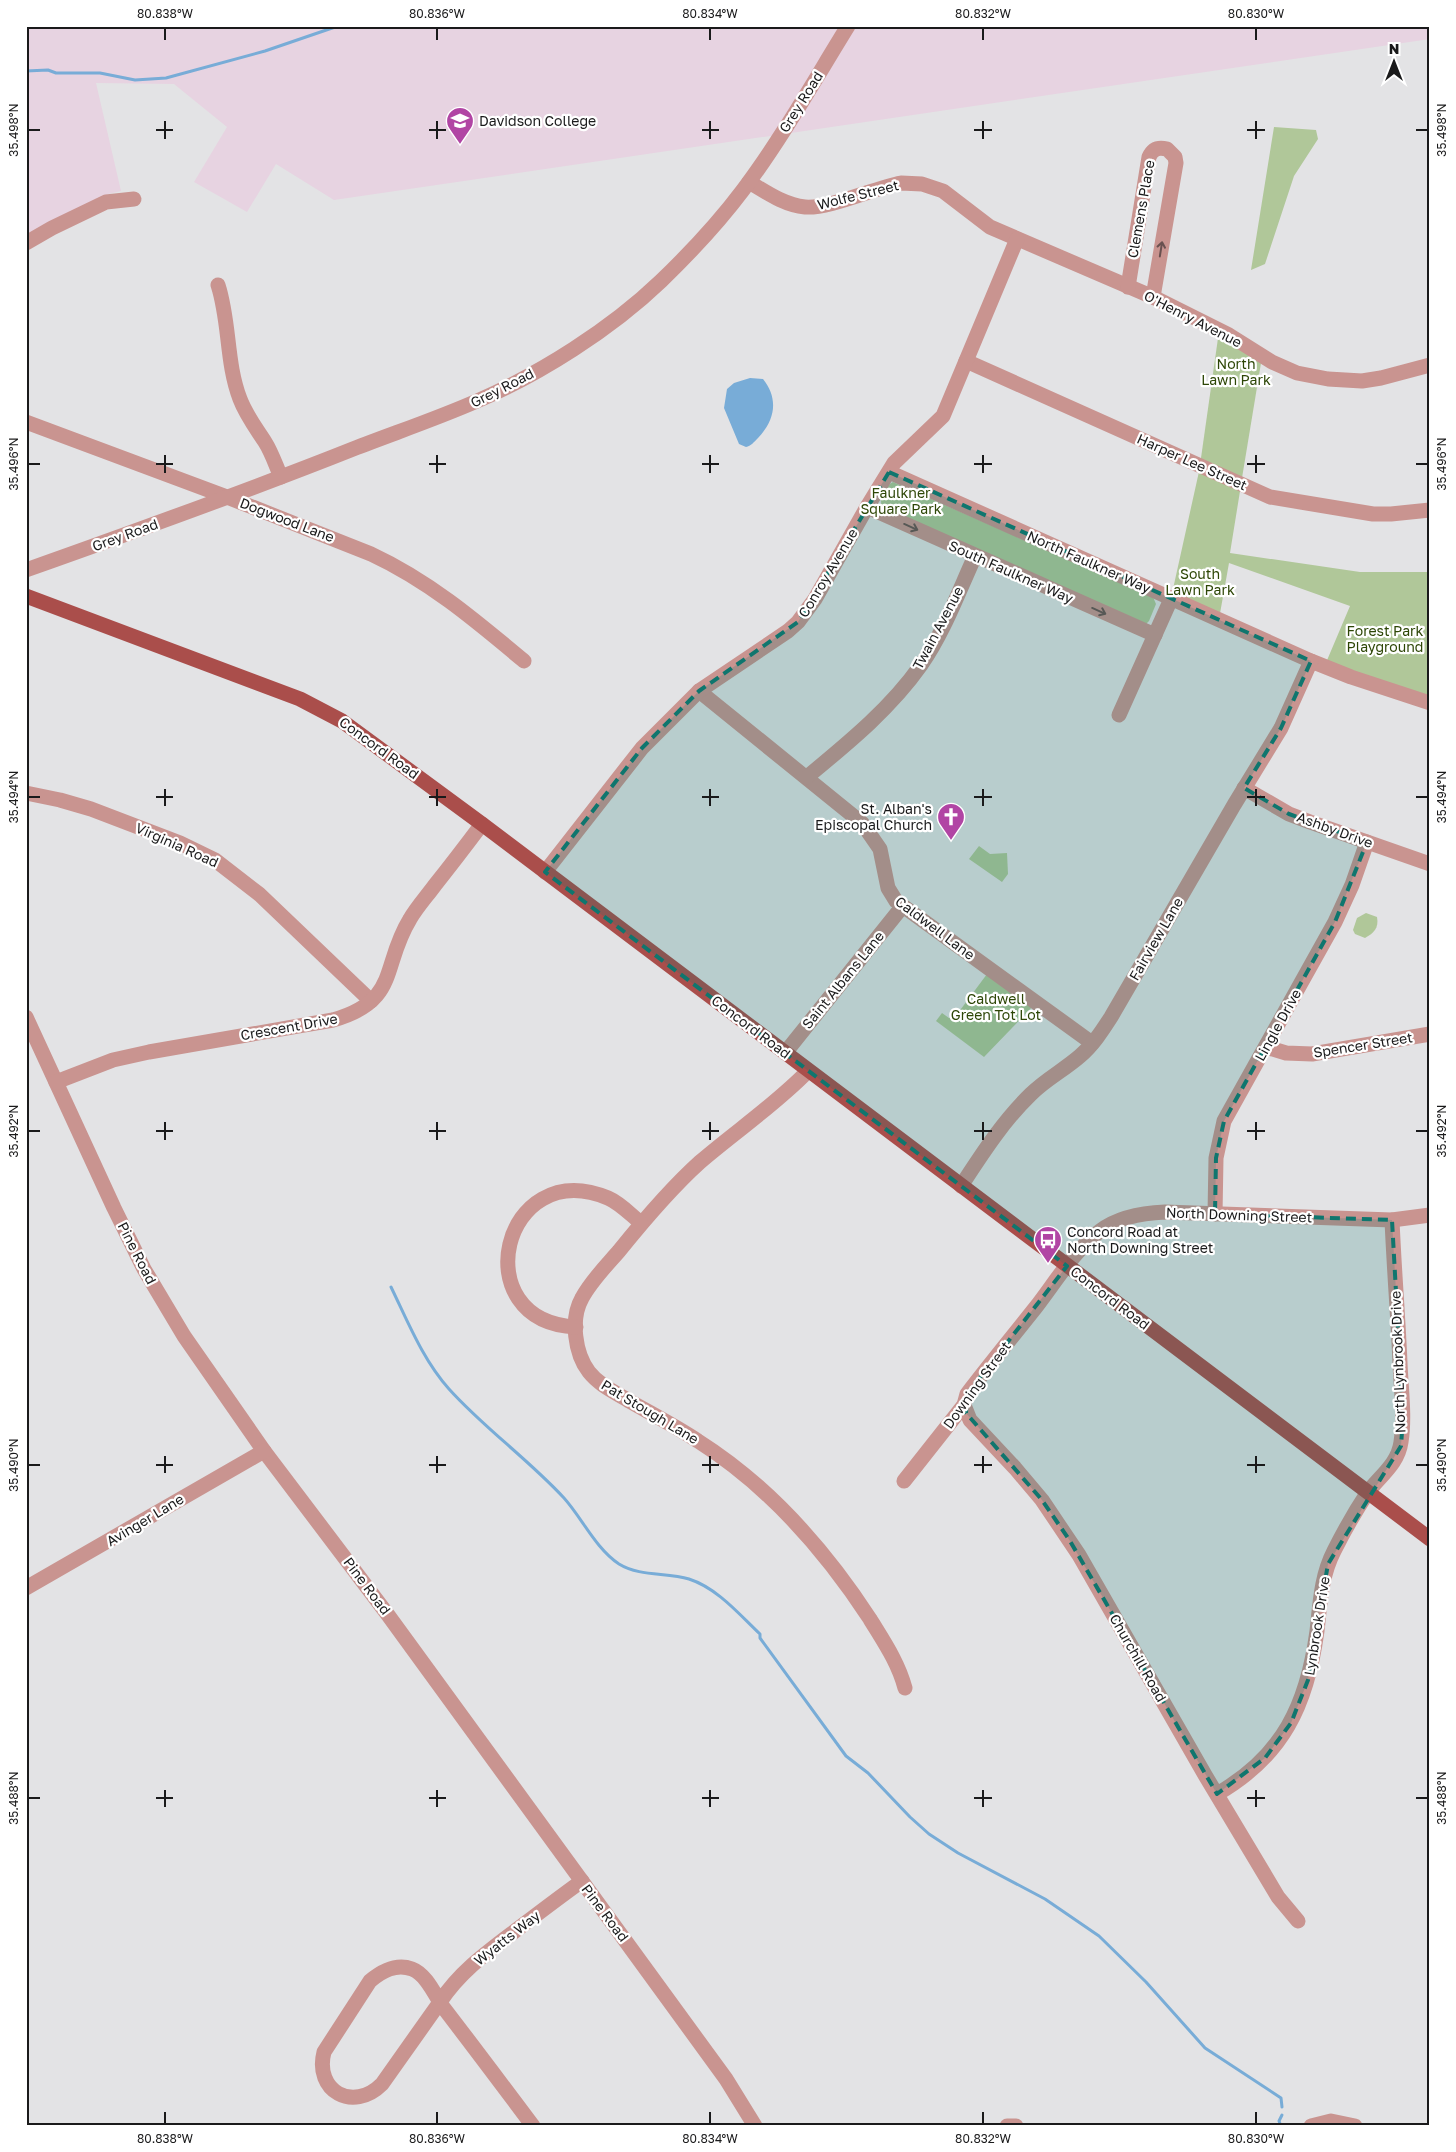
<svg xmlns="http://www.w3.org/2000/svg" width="1456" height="2152" viewBox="0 0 1456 2152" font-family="'Golos Text',sans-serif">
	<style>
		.education { fill: #e7d3e1 }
		.green { fill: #b0c799 }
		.water { fill: #78acd7 }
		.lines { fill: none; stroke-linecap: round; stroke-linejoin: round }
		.stream { stroke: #78acd7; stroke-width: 3 }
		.minor { stroke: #c99490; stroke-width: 15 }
		.major { stroke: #aa4e4b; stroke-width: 15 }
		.oneway { stroke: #695150 }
		.marked { fill: #0f766e; fill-opacity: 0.2; stroke: #0f766e; stroke-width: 4; stroke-dasharray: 10 6; stroke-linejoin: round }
		.ticks { fill: none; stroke: #1a1a1b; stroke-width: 2 }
		.labels { text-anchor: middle; stroke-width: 4.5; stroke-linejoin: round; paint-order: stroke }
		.street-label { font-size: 14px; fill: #1a1a1b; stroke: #fff }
		.poi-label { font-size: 14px; fill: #1a1a1b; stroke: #fff; text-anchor: start }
		.park-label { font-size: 14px; fill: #2d4606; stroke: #fff }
		.neatline { fill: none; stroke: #1a1a1b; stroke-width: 2 }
		.ticks-label { font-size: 12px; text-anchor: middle; fill: #1a1a1b }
	</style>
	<rect width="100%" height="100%" fill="#e3e3e5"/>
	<path class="education" d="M26 26H1430V39L334 200 276 164 247 212 194 182 227 127 174 84 96 83 121 191 108 194 26 236Z"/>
	<g class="green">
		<path d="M1274 127 1316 130 1318 139 1294 176 1265 264 1251 270Z"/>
		<path d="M1219 331 1262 357 1241 484 1200 465Z"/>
		<path d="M1200 467 1241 485 1230 553 1360 572H1430V702L1325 665 1350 606 1229 563 1219 619 1171 598Z"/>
		<path d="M893 482 1153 597 1156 604 1149 621 1146 624 884 510C877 500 883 487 893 482Z"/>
		<path d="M979 846 990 854 1007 853 1008 874 1002 882 969 859Z"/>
		<path d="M1366 913 1377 917C1379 928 1374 933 1365 938L1355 934 1353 930 1357 918Z"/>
		<path d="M990 970 1035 1004 984 1057 936 1021 942 1013 949 1018 955 1017Z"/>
	</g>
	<path class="water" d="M750 378 763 379C779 399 775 420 758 438 754 442 751 446 746 447L739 444 724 408 727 389 734 383Z"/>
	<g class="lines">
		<g class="stream">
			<path d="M26 71 48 70 56 73H100L135 80 166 78 265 51 338 26"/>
			<path d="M391 1287C408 1322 423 1360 449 1389 484 1428 528 1459 564 1498 582 1518 596 1549 619 1564 640 1577 667 1572 689 1579 717 1588 739 1614 760 1634V1638L846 1756 868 1773 910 1817 929 1834 958 1853 1045 1899 1099 1936 1146 1982 1205 2048 1281 2098 1282 2107"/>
			<path d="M1281 2126 1279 2121 1282 2115"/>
		</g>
		<g class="minor">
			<path d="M749 182C766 192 784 205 805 207 829 209 874 188 901 183L922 184 943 191 990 227 1153 297 1229 335 1272 362 1297 373 1328 379 1362 381 1381 378 1430 365"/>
			<path d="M26 243 52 228 106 202 134 199"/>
			<path d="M218 285C230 322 226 363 240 399 246 415 256 428 265 442 272 453 276 466 281 477"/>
			<path d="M1128 287 1149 157C1153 148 1159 147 1167 149L1175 157 1176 163 1153 297"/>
			<path d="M966 361 1270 497 1373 514H1391L1430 510"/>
			<path d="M26 422 227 497 371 554C429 581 475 620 524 661"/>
			<path d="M889 472 1311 661 1351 677 1430 703"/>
			<path d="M867 507 1155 635"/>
			<path d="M26 570C136 531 245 492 353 449 394 433 436 419 477 401 540 374 611 329 661 281 690 253 719 222 743 190 782 138 814 81 848 26"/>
			<path d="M699 691 862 823 880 849 888 888 896 901 1092 1043"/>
			<path d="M1119 715 1171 599"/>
			<path d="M807 777C848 743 890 709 921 665 944 632 958 593 975 556"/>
			<path d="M1244 788 1289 814 1310 822 1430 864"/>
			<path d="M26 793 60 800 91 809 180 843 215 860 259 894 371 1001"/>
			<path d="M545 872 642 748 699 691 788 631 798 622 815 599 867 507 894 463 943 416 1017 239"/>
			<path d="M26 1017 114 1208 144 1269 184 1336 264 1451 388 1615 726 2079 755 2126"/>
			<path d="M1266 1047 1286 1053 1312 1054 1430 1034"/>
			<path d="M785 1053 902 907"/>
			<path d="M808 1071C775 1105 736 1131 700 1162 670 1189 644 1220 619 1251 606 1266 591 1281 582 1298 570 1319 575 1354 589 1372 600 1386 617 1393 631 1402 654 1415 677 1427 698 1441 769 1486 825 1550 870 1619 884 1642 898 1662 905 1688"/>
			<path d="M56 1082 113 1060 149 1052 333 1020C400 1001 381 966 410 919 417 907 427 896 435 885 451 865 467 844 482 824"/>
			<path d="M961 1186C982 1154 1003 1121 1031 1094 1046 1079 1064 1070 1080 1056 1093 1045 1102 1031 1111 1017L1234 805 1281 728 1311 661"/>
			<path d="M1215 1214 1216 1158 1224 1121 1335 922 1352 885 1367 842"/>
			<path d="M576 1327C463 1322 502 1154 608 1198 620 1203 631 1215 641 1223"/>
			<path d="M964 1405 970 1420 1015 1468 1042 1500 1079 1555 1205 1775 1278 1897 1298 1921"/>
			<path d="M904 1481 964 1405 967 1394C990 1364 1013 1336 1036 1307 1056 1281 1074 1251 1100 1231 1118 1217 1142 1213 1165 1212L1392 1220 1430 1215"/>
			<path d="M26 1588 264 1451"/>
			<path d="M1217 1794C1283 1756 1307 1705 1317 1631 1320 1604 1321 1576 1334 1551 1344 1531 1356 1510 1368 1492 1380 1476 1398 1464 1401 1442 1405 1417 1401 1389 1400 1363 1398 1316 1394 1268 1392 1220"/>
			<path d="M533 2126C503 2086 473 2046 443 2007 435 1995 426 1974 412 1969 396 1963 382 1971 370 1981L324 2052C314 2091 353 2113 382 2084L440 2002C460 1971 490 1950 519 1928 540 1912 561 1896 582 1881"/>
			<path d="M1007 2126H1016"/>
			<path d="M1311 2126 1331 2121 1355 2126"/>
		</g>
		<path class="major" d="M26 596 300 699 342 721 482 824 1430 1539"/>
	</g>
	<defs><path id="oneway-shaft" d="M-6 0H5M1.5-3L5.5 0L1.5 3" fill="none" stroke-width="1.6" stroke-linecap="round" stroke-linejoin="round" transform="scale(1.25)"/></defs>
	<g class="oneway">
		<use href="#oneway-shaft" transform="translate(1161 249) rotate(-81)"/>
		<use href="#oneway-shaft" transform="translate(911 527) rotate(24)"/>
		<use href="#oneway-shaft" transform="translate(1099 611) rotate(24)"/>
	</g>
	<path class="marked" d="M889 472 1311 661 1281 728 1244 788 1289 814 1367 842 1335 922 1224 1121 1216 1158 1215 1214 1392 1220 1403 1418 1401 1446 1328 1564 1308 1680 1291 1723 1265 1758 1217 1794 1070 1541 1042 1500 966 1413 967 1394 1067 1266 545 872 642 748 699 691 798 622Z"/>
	<path class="ticks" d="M165 28V40M437 28V40M710 28V40M983 28V40M1256 28V40M165 121V139M437 121V139M710 121V139M983 121V139M1256 121V139M28 130H40M156 130H173M429 130H446M702 130H719M974 130H992M1247 130H1265M1416 130H1428M165 455V473M437 455V473M710 455V473M983 455V473M1256 455V473M28 464H40M156 464H173M429 464H446M702 464H719M974 464H992M1247 464H1265M1416 464H1428M165 789V806M437 789V806M710 789V806M983 789V806M1256 789V806M28 797H40M156 797H173M429 797H446M702 797H719M974 797H992M1247 797H1265M1416 797H1428M165 1122V1140M437 1122V1140M710 1122V1140M983 1122V1140M1256 1122V1140M28 1131H40M156 1131H173M429 1131H446M702 1131H719M974 1131H992M1247 1131H1265M1416 1131H1428M165 1456V1473M437 1456V1473M710 1456V1473M983 1456V1473M1256 1456V1473M28 1465H40M156 1465H173M429 1465H446M702 1465H719M974 1465H992M1247 1465H1265M1416 1465H1428M165 1790V1807M437 1790V1807M710 1790V1807M983 1790V1807M1256 1790V1807M28 1798H40M156 1798H173M429 1798H446M702 1798H719M974 1798H992M1247 1798H1265M1416 1798H1428M165 2112V2124M437 2112V2124M710 2112V2124M983 2112V2124M1256 2112V2124"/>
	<defs>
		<symbol id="university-pin" viewBox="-11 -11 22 30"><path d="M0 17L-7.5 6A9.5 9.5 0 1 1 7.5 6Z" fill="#b145a4" stroke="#fff"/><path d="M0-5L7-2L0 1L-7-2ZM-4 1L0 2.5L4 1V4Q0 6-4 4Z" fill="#fff"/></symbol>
		<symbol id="church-pin" viewBox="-11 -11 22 30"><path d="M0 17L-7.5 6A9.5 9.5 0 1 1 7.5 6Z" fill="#b145a4" stroke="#fff"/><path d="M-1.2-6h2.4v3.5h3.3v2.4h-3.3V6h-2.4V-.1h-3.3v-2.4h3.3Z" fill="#fff"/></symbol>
		<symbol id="bus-pin" viewBox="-11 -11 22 30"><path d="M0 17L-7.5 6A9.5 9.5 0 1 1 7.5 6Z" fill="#b145a4" stroke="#fff"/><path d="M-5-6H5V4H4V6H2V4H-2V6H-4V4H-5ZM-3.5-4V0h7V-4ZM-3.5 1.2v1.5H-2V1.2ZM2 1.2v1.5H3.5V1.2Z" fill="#fff"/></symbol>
	</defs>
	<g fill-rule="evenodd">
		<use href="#university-pin" x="444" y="105" width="32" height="43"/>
		<use href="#church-pin" x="935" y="801" width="32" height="43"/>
		<use href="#bus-pin" x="1032" y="1224" width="32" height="43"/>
	</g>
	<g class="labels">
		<g class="street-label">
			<text transform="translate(801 102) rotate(-58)" y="5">Grey Road</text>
			<text transform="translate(858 195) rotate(-14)" y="5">Wolfe Street</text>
			<text transform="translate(1141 209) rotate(-80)" y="5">Clemens Place</text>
			<text transform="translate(1193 319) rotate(27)" y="5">O'Henry Avenue</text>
			<text transform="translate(502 388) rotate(-27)" y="5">Grey Road</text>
			<text transform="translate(1192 462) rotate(24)" y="5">Harper Lee Street</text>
			<text transform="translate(287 520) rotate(21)" y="5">Dogwood Lane</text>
			<text transform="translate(125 535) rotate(-20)" y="5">Grey Road</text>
			<text transform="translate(1089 562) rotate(24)" y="5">North Faulkner Way</text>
			<text transform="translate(1011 572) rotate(24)" y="5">South Faulkner Way</text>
			<text transform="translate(828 573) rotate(-59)" y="5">Conroy Avenue</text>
			<text transform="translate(938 628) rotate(-62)" y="5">Twain Avenue</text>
			<text transform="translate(379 748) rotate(36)" y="5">Concord Road</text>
			<text transform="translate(1335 830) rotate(20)" y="5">Ashby Drive</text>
			<text transform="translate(177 845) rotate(24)" y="5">Virginia Road</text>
			<text transform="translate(935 928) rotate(37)" y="5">Caldwell Lane</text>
			<text transform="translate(1156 939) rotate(-60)" y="5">Fairview Lane</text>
			<text transform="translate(843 980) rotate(-51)" y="5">Saint Albans Lane</text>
			<text transform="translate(1278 1025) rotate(-61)" y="5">Lingle Drive</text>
			<text transform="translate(289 1027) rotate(-10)" y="5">Crescent Drive</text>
			<text transform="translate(751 1027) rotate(37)" y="5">Concord Road</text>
			<text transform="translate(1363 1045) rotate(-9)" y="5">Spencer Street</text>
			<text transform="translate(1239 1215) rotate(2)" y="5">North Downing Street</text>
			<text transform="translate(137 1253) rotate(63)" y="5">Pine Road</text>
			<text transform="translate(1110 1298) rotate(37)" y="5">Concord Road</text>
			<text transform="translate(1398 1362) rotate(-92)" y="5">North Lynbrook Drive</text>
			<text transform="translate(977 1385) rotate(-54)" y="5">Downing Street</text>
			<text transform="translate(650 1412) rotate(31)" y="5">Pat Stough Lane</text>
			<text transform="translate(145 1520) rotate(-31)" y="5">Avinger Lane</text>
			<text transform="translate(367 1586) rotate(53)" y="5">Pine Road</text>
			<text transform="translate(1317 1626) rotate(-81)" y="5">Lynbrook Drive</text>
			<text transform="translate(1138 1658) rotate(60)" y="5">Churchill Road</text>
			<text transform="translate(605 1913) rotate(53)" y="5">Pine Road</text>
			<text transform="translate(507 1938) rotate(-38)" y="5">Wyatts Way</text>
		</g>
		<g class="poi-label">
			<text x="479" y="126">Davidson College</text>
			<text x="932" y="814" text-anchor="end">St. Alban's<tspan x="932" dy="16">Episcopal Church</tspan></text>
			<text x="1067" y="1237">Concord Road at<tspan x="1067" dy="16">North Downing Street</tspan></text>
		</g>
		<g class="park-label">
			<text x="1236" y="369">North<tspan x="1236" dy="16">Lawn Park</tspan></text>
			<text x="901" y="498">Faulkner<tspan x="901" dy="16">Square Park</tspan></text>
			<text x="1200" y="579">South<tspan x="1200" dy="16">Lawn Park</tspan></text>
			<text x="1385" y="636">Forest Park<tspan x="1385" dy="16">Playground</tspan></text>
			<text x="996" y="1004">Caldwell<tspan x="996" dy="16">Green Tot Lot</tspan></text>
		</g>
	</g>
	<rect width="1456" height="2152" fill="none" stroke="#ffffff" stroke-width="55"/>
	<g transform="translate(1394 62)" stroke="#ffffff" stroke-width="4" paint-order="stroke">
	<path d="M0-4L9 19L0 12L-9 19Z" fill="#1a1a1b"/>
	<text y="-8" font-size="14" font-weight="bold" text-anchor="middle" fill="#1a1a1b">N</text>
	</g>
	<rect x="28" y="28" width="1400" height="2096" class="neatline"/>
	<g class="ticks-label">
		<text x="165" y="18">80.838°W</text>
		<text x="437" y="18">80.836°W</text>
		<text x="710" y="18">80.834°W</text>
		<text x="983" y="18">80.832°W</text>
		<text x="1256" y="18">80.830°W</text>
		<text transform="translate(14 130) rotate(-90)" y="4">35.498°N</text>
		<text transform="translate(1442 130) rotate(-90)" y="4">35.498°N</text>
		<text transform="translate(14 464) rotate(-90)" y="4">35.496°N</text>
		<text transform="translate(1442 464) rotate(-90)" y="4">35.496°N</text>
		<text transform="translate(14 797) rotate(-90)" y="4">35.494°N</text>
		<text transform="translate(1442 797) rotate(-90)" y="4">35.494°N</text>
		<text transform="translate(14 1131) rotate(-90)" y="4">35.492°N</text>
		<text transform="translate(1442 1131) rotate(-90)" y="4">35.492°N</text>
		<text transform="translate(14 1465) rotate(-90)" y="4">35.490°N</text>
		<text transform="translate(1442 1465) rotate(-90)" y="4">35.490°N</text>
		<text transform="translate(14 1798) rotate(-90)" y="4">35.488°N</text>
		<text transform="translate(1442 1798) rotate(-90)" y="4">35.488°N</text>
		<text x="165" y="2143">80.838°W</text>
		<text x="437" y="2143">80.836°W</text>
		<text x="710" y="2143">80.834°W</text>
		<text x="983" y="2143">80.832°W</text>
		<text x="1256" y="2143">80.830°W</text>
	</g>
</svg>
